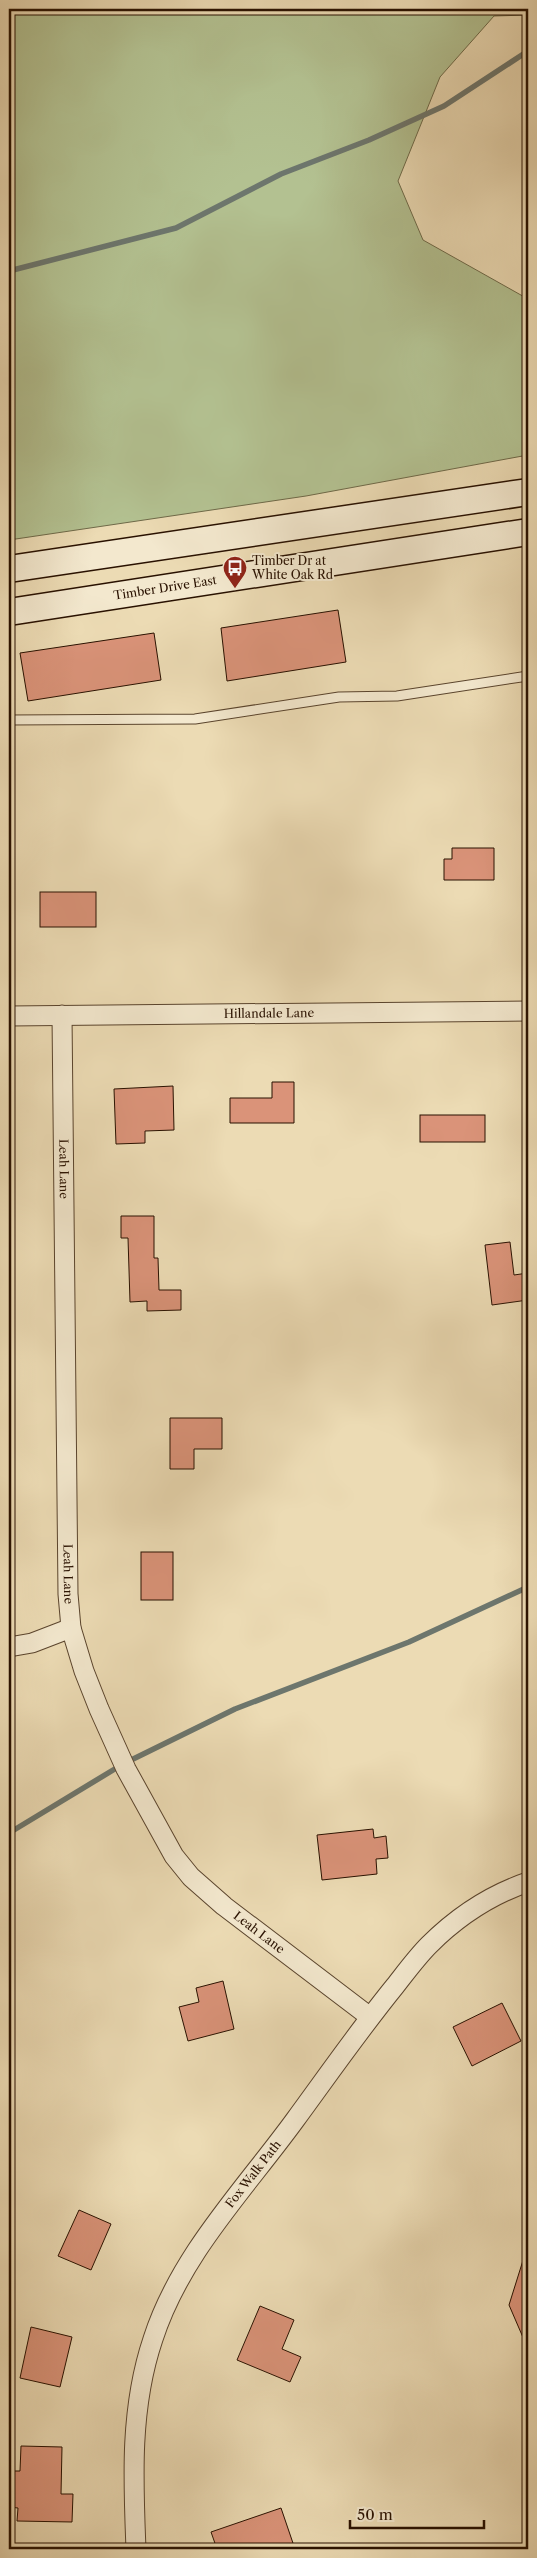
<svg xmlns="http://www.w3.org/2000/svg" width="537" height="2558" viewBox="0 0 537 2558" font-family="'Libre Caslon Text',serif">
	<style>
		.green { fill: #b3c191; stroke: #6e6948 }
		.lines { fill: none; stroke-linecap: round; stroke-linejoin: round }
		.stream { stroke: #6d766d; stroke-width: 5.5 }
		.building { fill: #da9379; stroke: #291100 }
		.service-casing { stroke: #5a442d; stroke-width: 11 }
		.minor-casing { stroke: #5a442d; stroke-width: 21 }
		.secondary-casing { stroke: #291100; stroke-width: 29 }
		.service { stroke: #f3e8ce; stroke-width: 9 }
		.minor { stroke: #f3e8ce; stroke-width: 19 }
		.secondary { stroke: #f3e8ce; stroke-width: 26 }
		.labels { text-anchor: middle; stroke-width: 4; stroke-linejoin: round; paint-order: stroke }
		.poi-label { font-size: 12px; fill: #291100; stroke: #f3e8ce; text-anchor: start }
		.street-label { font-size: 12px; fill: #291100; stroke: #f3e8ce }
	</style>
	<rect width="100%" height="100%" fill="#ecdbb4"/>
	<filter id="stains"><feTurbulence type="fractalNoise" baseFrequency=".004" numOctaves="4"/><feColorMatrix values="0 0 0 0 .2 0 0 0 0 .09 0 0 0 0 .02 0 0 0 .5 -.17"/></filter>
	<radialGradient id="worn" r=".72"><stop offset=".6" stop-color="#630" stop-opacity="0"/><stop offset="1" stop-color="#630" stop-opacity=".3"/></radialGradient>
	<path class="green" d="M9 9H528V15L494 16 440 77 398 181 423 240 528 299V455L306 496 9 540Z"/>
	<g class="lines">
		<g class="stream">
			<path d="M9 271 176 228 281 174 369 140 444 106 528 51"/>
			<path d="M9 1833 123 1764 235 1709 409 1642 528 1587"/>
		</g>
	</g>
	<g class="building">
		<path d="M338 610 346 662 227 681 221 628Z"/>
		<path d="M154 633 161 680 28 701 20 653Z"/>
		<path d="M452 848H494V880H444V859H452Z"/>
		<rect x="40" y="892" width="56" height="35"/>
		<path d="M272 1082H294V1123H230V1098H272Z"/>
		<path d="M173 1086 174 1130 145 1131V1143L116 1144 114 1089Z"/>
		<rect x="420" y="1115" width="65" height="27"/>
		<path d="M121 1216H154V1258H158L159 1290H181V1310L147 1311V1301L130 1302 128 1238H121Z"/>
		<path d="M510 1242 514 1275 528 1273V1300L492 1305 485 1245Z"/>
		<path d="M170 1418H222V1449H194V1469H170Z"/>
		<rect x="141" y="1552" width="32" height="48"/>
		<path d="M373 1829 374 1838 386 1836 388 1858 376 1859 377 1874 322 1880 317 1835Z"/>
		<path d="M223 1981 234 2029 188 2041 179 2007 199 2002 196 1988Z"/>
		<path d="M502 2003 521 2041 472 2066 453 2027Z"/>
		<path d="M79 2210 111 2224 91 2270 58 2256Z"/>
		<path d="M525 2254 528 2255V2349L509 2305Z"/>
		<path d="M260 2306 294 2320 282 2349 301 2357 290 2382 237 2360Z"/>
		<path d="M31 2327 72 2337 60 2387 20 2378Z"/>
		<path d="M21 2446 62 2447 61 2494H73L72 2522 17 2521 18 2508 9 2507V2471H20Z"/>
		<path d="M281 2508 295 2549H217L211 2532Z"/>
	</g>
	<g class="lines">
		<defs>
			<path id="service" d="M9 720 195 719 339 697 397 696 528 676"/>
			<g id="minor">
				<path id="s1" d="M62 1015 68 1594 71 1628 84 1671 99 1709 126 1769 174 1856 191 1877 224 1906 370 2017"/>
				<path id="s2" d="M9 1016 528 1011"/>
				<path d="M9 1647 32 1643 71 1628"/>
				<path id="s3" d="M136 2549C133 2478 130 2407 153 2339 180 2255 244 2190 295 2120 328 2075 360 2029 395 1986 406 1972 417 1957 429 1945 458 1916 490 1895 528 1882"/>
			</g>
			<g id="secondary">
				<path d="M9 569 528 492"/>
				<path id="s4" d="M9 612 528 532"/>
			</g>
		</defs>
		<use href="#service" class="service-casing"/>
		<use href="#minor" class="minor-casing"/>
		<use href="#secondary" class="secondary-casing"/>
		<use href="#service" class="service"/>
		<use href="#minor" class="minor"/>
		<use href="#secondary" class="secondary"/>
	</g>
	<defs>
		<symbol id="bus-pin" viewBox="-11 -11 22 30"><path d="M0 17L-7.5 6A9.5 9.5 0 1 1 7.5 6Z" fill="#8f2418" stroke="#f3e8ce"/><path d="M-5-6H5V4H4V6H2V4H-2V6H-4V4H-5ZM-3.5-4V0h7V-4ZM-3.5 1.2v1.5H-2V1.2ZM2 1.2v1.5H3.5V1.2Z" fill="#fff"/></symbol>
	</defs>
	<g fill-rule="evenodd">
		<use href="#bus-pin" x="221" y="554" width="28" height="38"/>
	</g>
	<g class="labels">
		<g class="poi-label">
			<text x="252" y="565">Timber Dr at<tspan x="252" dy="14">White Oak Rd</tspan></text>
		</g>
		<g class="street-label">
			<text dy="4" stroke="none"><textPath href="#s4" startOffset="158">Timber Drive East</textPath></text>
			<text dy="4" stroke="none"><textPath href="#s2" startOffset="260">Hillandale Lane</textPath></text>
			<text dy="4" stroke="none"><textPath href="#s1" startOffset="154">Leah Lane</textPath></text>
			<text dy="4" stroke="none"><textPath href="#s1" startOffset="559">Leah Lane</textPath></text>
			<text dy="4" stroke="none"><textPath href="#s1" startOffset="979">Leah Lane</textPath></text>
			<text dy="4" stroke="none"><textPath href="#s3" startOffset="406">Fox Walk Path</textPath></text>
		</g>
	</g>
	<rect width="537" height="2558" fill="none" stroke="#ecdbb4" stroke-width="30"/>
	<rect x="10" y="10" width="517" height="2538" fill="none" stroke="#291100" stroke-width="2.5"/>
	<rect x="15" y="15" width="507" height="2528" fill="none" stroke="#291100"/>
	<path d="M350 2520v8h134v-8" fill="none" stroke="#291100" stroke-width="2.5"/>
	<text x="357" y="2520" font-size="15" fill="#291100" stroke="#f3e8ce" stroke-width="4" paint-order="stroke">50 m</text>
	<rect width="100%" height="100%" filter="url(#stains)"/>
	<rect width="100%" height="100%" fill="url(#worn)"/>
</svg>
